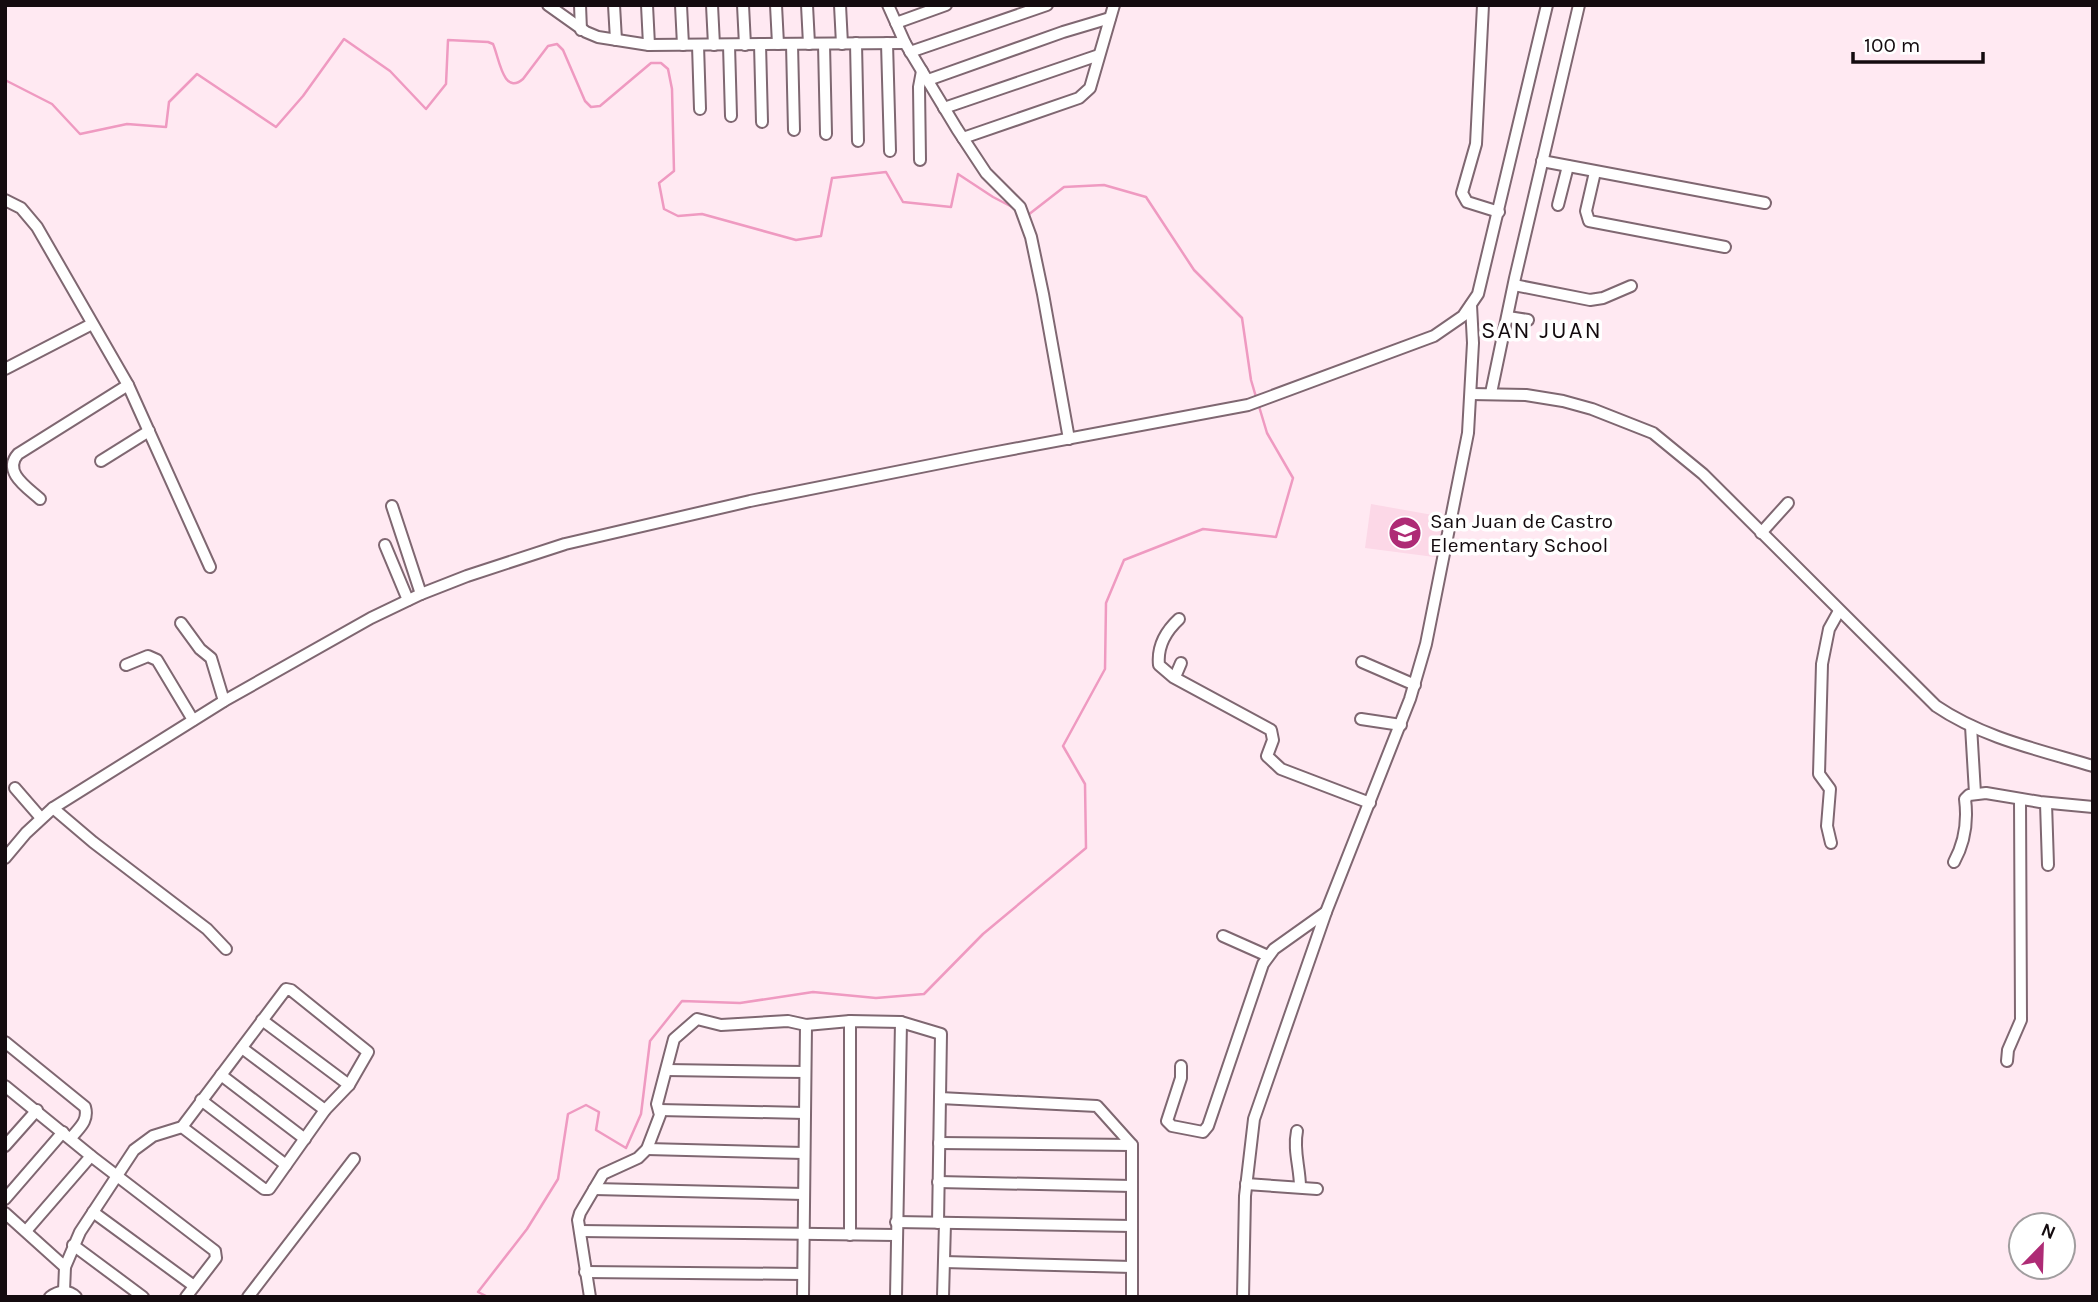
<svg xmlns="http://www.w3.org/2000/svg" width="2098" height="1302" viewBox="0 0 2098 1302" font-family="Karla,sans-serif">
	<style>
		.built { fill: #fcd8e7 }
		.lines { fill: none; stroke-linecap: round; stroke-linejoin: round }
		.stream { stroke: #ef9ac1; stroke-width: 2.5 }
		.minor-casing { stroke: #7f6771; stroke-width: 14 }
		.minor { stroke: #fff; stroke-width: 10 }
		.labels { text-anchor: middle; stroke-width: 7; stroke-linejoin: round; paint-order: stroke }
		.poi-label { font-size: 21px; fill: #140b0f; stroke: #fff; text-anchor: start }
		.quarter-label { font-size: 24px; letter-spacing: 2px; fill: #140b0f; stroke: #fff }
	</style>
	<rect width="100%" height="100%" fill="#ffe9f2"/>
	<path class="built" d="M1371 504 1444 517 1442 558 1365 548Z"/>
	<g class="lines">
		<g class="stream">
			<path d="M5 80 52 104 80 134 127 124 166 127 169 102 197 74 276 127 303 96 344 39 390 71 426 109 446 84 448 40 488 42 493 44C499 57 503 96 523 79L548 46 557 44 563 50 585 101 591 107 600 106 651 63H661L668 69 672 89 674 171 659 183 664 209 678 216 702 214 796 240 821 236 832 178 886 172 903 202 951 207 958 174 993 197 1016 209"/>
			<path d="M1028 215 1064 187 1104 185 1146 197 1194 270 1242 318 1251 380 1256 397"/>
			<path d="M488 1297 478 1292 527 1229 558 1179 568 1114 586 1105 599 1112 596 1130 626 1148 641 1114 650 1041 682 1001 740 1003 813 992 876 998 924 994 983 934 1086 848 1085 784 1063 746 1105 669 1106 603 1124 560 1203 529 1276 537 1293 478 1267 433 1258 403"/>
		</g>
		<defs>
			<g id="minor">
				<path d="M548 5 586 32 598 37 649 45 905 43"/>
				<path d="M580 5 581 30"/>
				<path d="M614 5 616 40"/>
				<path d="M647 5 649 45"/>
				<path d="M681 5 683 45"/>
				<path d="M712 5 714 45"/>
				<path d="M743 5 745 45"/>
				<path d="M776 5 778 44"/>
				<path d="M807 5 809 44"/>
				<path d="M840 5 842 44"/>
				<path d="M888 5 905 43 957 129 986 173 1020 207 1031 237 1043 294 1069 439"/>
				<path d="M1483 5 1476 144 1462 193 1467 202 1499 212"/>
				<path d="M896 23 946 5"/>
				<path d="M856 43 858 141"/>
				<path d="M887 43 890 151"/>
				<path d="M760 44 762 122"/>
				<path d="M792 44 794 130"/>
				<path d="M824 44 826 134"/>
				<path d="M698 45 700 109"/>
				<path d="M729 45 731 116"/>
				<path d="M910 52 1047 5"/>
				<path d="M928 80 1063 32 1110 18"/>
				<path d="M944 108 1099 55"/>
				<path d="M963 138 1079 98 1090 88 1114 5"/>
				<path d="M920 160 919 87 922 71"/>
				<path d="M1542 161 1765 203"/>
				<path d="M1595 172 1586 211 1589 221 1725 247"/>
				<path d="M5 200 21 208 37 227 128 385 210 567"/>
				<path d="M1558 205 1568 166"/>
				<path d="M1514 285 1590 300 1603 298 1631 286"/>
				<path d="M1508 317 1528 320"/>
				<path d="M5 369 92 324"/>
				<path d="M1491 393 1515 278 1579 5"/>
				<path d="M1471 394 1526 395 1563 401 1592 409 1653 433 1703 474 1936 706C1983 738 2040 750 2093 766"/>
				<path d="M101 461 149 431"/>
				<path d="M40 499C28 488 2 472 18 454L128 385"/>
				<path d="M392 506 421 594"/>
				<path d="M1761 533 1788 503"/>
				<path d="M385 545 408 600"/>
				<path d="M1179 619C1166 631 1157 646 1159 665L1173 677 1271 730 1273 740 1267 756 1281 769 1370 803"/>
				<path d="M181 623 200 649 211 658 224 701"/>
				<path d="M1362 662 1415 685"/>
				<path d="M126 665 148 656 157 660 193 720"/>
				<path d="M1175 677 1181 663"/>
				<path d="M1361 719 1401 725"/>
				<path d="M1971 726 1975 793"/>
				<path d="M15 788 41 818"/>
				<path d="M2046 803 2048 865"/>
				<path d="M53 808 93 842 207 929 226 949"/>
				<path d="M1831 843 1827 826 1830 789 1819 774 1822 664 1829 629 1839 611"/>
				<path d="M5 858 26 833 53 808 224 701 371 618 421 594 467 576 565 544 750 501 976 456 1248 405 1434 336 1463 316 1478 294 1547 5"/>
				<path d="M1954 862C1965 842 1968 822 1965 799L1969 795 1986 793 2040 802 2093 807"/>
				<path d="M1223 936 1268 956"/>
				<path d="M262 1020 349 1085"/>
				<path d="M5 1042 85 1107C89 1121 79 1128 71 1138"/>
				<path d="M242 1048 325 1110"/>
				<path d="M2007 1061 2008 1050 2021 1020 2020 799"/>
				<path d="M1181 1066V1078L1167 1121 1172 1126 1203 1132 1208 1126 1263 964 1274 949 1326 912"/>
				<path d="M667 1070 805 1072"/>
				<path d="M221 1075 305 1139"/>
				<path d="M5 1086 91 1156 215 1251 216 1258 186 1297"/>
				<path d="M940 1098 1097 1106 1132 1145V1297"/>
				<path d="M201 1100 286 1165"/>
				<path d="M659 1110 805 1113"/>
				<path d="M1297 1131C1293 1150 1300 1168 1300 1187"/>
				<path d="M939 1143 1132 1145"/>
				<path d="M5 1146 37 1110"/>
				<path d="M647 1149 804 1153"/>
				<path d="M938 1182 1132 1186"/>
				<path d="M1246 1184 1317 1189"/>
				<path d="M594 1189 804 1194"/>
				<path d="M5 1199 63 1132"/>
				<path d="M93 1212 194 1286"/>
				<path d="M5 1213 65 1267 64 1291"/>
				<path d="M896 1222 1132 1226"/>
				<path d="M26 1231 91 1156"/>
				<path d="M580 1231 896 1235"/>
				<path d="M850 1235V1021"/>
				<path d="M73 1245 143 1297"/>
				<path d="M944 1262 1132 1267"/>
				<path d="M65 1267 80 1232 134 1150 153 1136 182 1127 286 989 291 990 368 1052 349 1085 325 1110 269 1189H264L182 1127"/>
				<path d="M585 1272 803 1274"/>
				<path d="M50 1297C58 1291 68 1289 76 1297"/>
				<path d="M248 1297 354 1159"/>
				<path d="M590 1297 578 1220 580 1213 603 1174 638 1158 647 1149 660 1115 657 1104 674 1039 697 1019 721 1025 788 1021 806 1025 850 1021 901 1022 941 1034 938 1223"/>
				<path d="M803 1297 806 1025"/>
				<path d="M896 1297 901 1022"/>
				<path d="M943 1297 945 1223"/>
				<path d="M1243 1297 1245 1196 1254 1119 1326 912 1410 699 1426 644 1468 433 1473 343 1471 305"/>
			</g>
		</defs>
		<use href="#minor" class="minor-casing"/>
		<use href="#minor" class="minor"/>
	</g>
	<defs>
		<symbol id="school-disc" viewBox="-11 -11 22 22"><circle r="9.5" fill="#ae2b75" stroke="#fff"/><path d="M0-5L7-2L0 1L-7-2ZM-4 1L0 2.5L4 1V4Q0 6-4 4Z" fill="#fff"/></symbol>
	</defs>
	<g fill-rule="evenodd">
		<use href="#school-disc" x="1386" y="514" width="38" height="38"/>
	</g>
	<g class="labels">
		<g class="poi-label">
			<text x="1430" y="528">San Juan de Castro<tspan x="1430" dy="24">Elementary School</tspan></text>
		</g>
		<g class="quarter-label">
			<text x="1542" y="338">SAN JUAN</text>
		</g>
	</g>
	<rect width="2098" height="1302" fill="none" stroke="#140b0f" stroke-width="14"/>
	<g transform="translate(2042 1246) rotate(23)"><circle r="33" fill="#ffffff" stroke="#a19d9f" stroke-width="2"/>
	<path d="M0-5L12 26L0 18L-12 26Z" fill="#ae2b75"/>
	<text y="-10" font-size="19" font-weight="bold" text-anchor="middle" fill="#140b0f">N</text>
	</g>
	<path d="M1853 52v10h130v-10" fill="none" stroke="#140b0f" stroke-width="3.5"/>
	<text x="1864" y="52" font-size="21" fill="#140b0f" stroke="#ffffff" stroke-width="5" paint-order="stroke">100 m</text>
</svg>
